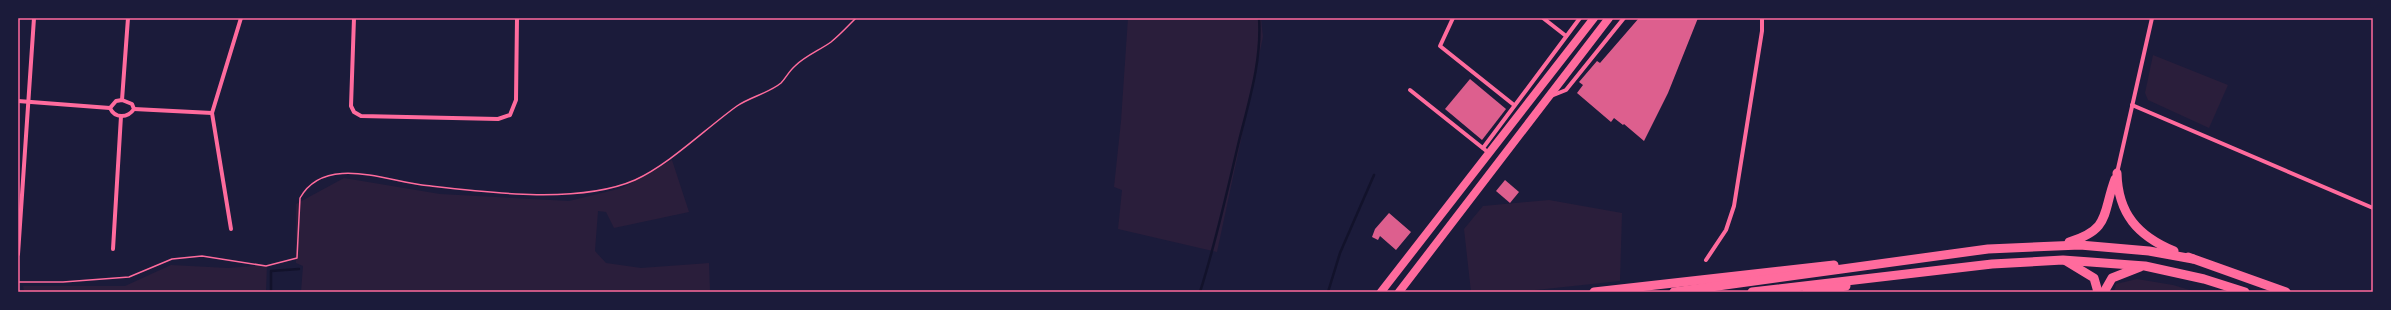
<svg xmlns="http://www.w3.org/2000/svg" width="2391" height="310" viewBox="0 0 2391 310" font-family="Figtree,sans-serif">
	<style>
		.green { fill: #2a1e3b }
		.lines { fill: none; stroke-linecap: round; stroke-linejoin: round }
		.stream { stroke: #12122b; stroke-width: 2.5 }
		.building { fill: #dd5f8e }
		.path { stroke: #ff6b9d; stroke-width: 1.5 }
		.minor { stroke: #ff6b9d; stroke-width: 4 }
		.secondary { stroke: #ff6b9d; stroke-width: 8 }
		.trunk { stroke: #ff6b9d; stroke-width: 9 }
		.neatline { fill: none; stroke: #ff6b9d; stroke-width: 1.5 }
	</style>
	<rect width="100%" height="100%" fill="#1b1b3a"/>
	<g class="green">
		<path d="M1128 18H1261L1263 37 1217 252 1118 229 1122 190 1114 187 1121 121Z"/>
		<path d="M2153 55 2228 85 2209 128 2148 100 2145 93Z"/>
		<path d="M672 160 689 212 614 228 606 212 598 211 595 251 606 263 641 268 709 263 710 292H301L303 266 296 263V204L344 178 440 194 569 201 622 188Z"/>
		<path d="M1549 200 1622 213 1620 281 1516 292H1471L1464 229 1483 206Z"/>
		<path d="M171 265 228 268 267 265 266 292H24L23 286H125Z"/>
		<path d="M2137 279 2173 285 2196 292H2114L2116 284Z"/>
	</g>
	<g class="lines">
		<g class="stream">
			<path d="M271 292V271L299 269"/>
			<path d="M1200 292C1216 242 1227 192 1239 141 1249 101 1262 60 1259 18"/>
			<path d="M1328 292 1340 253 1374 175"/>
		</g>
	</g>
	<g class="building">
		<path d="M1639 18H1698L1668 93 1644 141 1624 124 1623 125 1614 118 1611 122 1577 93 1583 85 1579 82 1597 61 1600 63Z"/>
		<path d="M1470 79 1506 109 1482 140 1445 109Z"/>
		<path d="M1505 180 1519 192 1510 203 1496 191Z"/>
		<path d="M1389 213 1411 232 1396 250 1380 236 1378 240 1372 237 1375 229Z"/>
	</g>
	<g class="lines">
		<path class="path" d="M18 282H63L129 277 172 259 202 256 266 266 297 258 300 198C324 155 384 180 422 185 483 192 578 205 635 180 670 164 705 129 737 106 750 97 769 93 781 83 786 78 789 71 795 66 805 56 820 50 831 42 840 35 848 26 856 18"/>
		<g class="minor">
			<path d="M354 18 351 106 354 112 361 116 498 119 510 115 516 100 517 18"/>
			<path d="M1453 18 1440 46 1514 105"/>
			<path d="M1543 18 1566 36"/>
			<path d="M1410 90 1489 153"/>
			<path d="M1551 96 1566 90 1624 18"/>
			<path d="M122 100 128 18"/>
			<path d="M122 100 132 104 134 109C128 118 115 119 110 108L116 101Z"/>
			<path d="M18 101 110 108"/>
			<path d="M2132 105 2373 208"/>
			<path d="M134 109 212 113"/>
			<path d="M1483 148 1580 18"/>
			<path d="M2117 173 2152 18"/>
			<path d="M231 229 212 113 241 18"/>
			<path d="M113 249 121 116"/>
			<path d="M18 254 34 18"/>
			<path d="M1706 260 1726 230 1734 206 1762 31V18"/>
		</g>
		<g class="secondary">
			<path d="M1381 292 1594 18"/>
			<path d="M1399 292 1609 18"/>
		</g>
		<g class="trunk">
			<path d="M2117 173C2118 214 2138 236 2174 251"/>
			<path d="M2069 242C2111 229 2102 214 2115 179"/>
			<path d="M2188 257 2286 292"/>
			<path d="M2066 261 2094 278 2098 292"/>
			<path d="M1594 292 1834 265"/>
			<path d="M1674 292 1988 249 2080 245 2149 251 2193 259"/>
			<path d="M1752 292 1992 264 2063 260 2145 266 2204 279 2245 292"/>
			<path d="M1807 292 1846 286"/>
			<path d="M2104 292 2112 278 2140 267"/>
		</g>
	</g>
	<rect width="2391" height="310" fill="none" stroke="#1b1b3a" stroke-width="38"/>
	<rect x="19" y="19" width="2353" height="272" class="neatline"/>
</svg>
